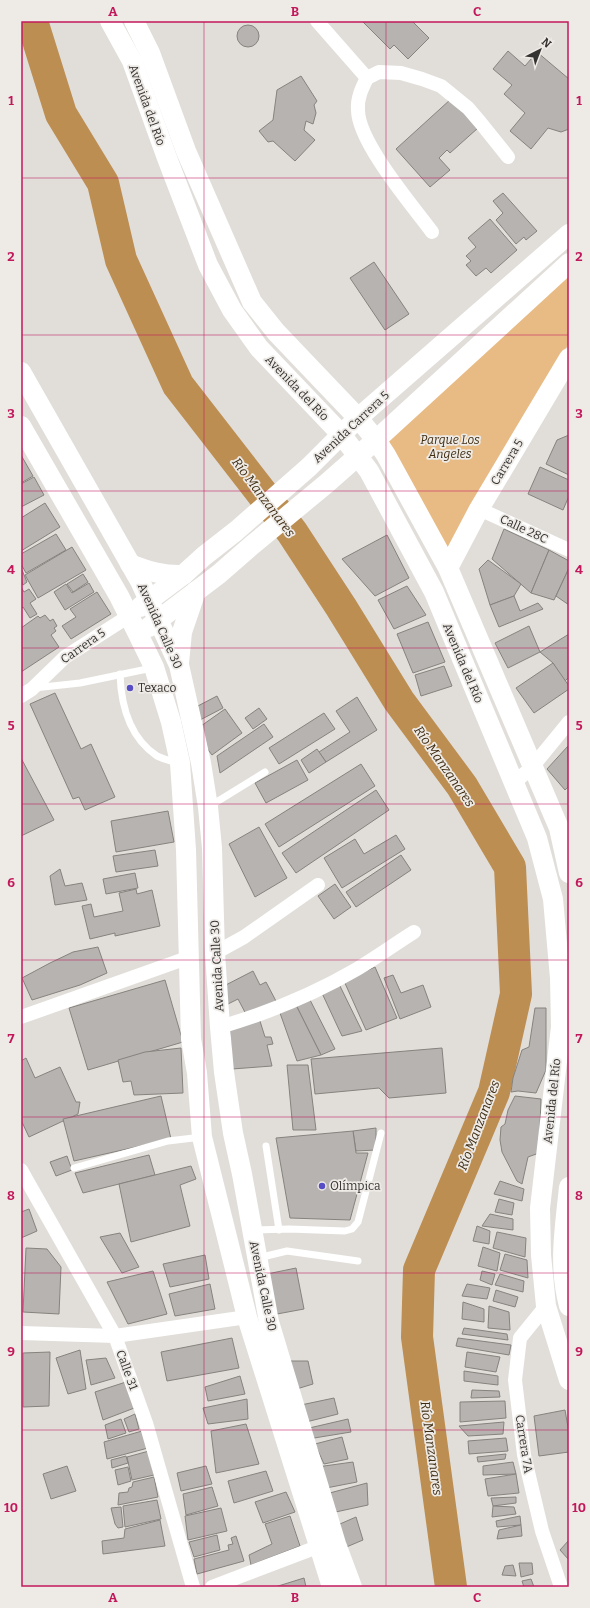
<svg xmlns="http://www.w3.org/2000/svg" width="590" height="1608" viewBox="0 0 590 1608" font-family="Bitter,serif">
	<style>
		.green { fill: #e8bb85 }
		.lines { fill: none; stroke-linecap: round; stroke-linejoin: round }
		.river { stroke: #bd8e52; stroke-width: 32 }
		.building { fill: #b7b3b0; stroke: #86837f }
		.lane { stroke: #fff; stroke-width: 7 }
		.street { stroke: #fff; stroke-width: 14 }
		.secondary { stroke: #fff; stroke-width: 20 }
		.grid { fill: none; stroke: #c2185b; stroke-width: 1; stroke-opacity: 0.55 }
		.poi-dot { fill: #574ec6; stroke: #eeebe7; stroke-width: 1.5 }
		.labels { text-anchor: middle; stroke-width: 3.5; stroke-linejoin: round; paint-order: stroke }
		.street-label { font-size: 12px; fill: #353332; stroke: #eeebe7 }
		.park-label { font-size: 12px; font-style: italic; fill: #402c11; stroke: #eeebe7 }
		.poi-label { font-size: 12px; fill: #353332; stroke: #eeebe7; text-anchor: start }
		.water-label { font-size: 13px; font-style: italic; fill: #3e2a0f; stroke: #eeebe7 }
		.neatline { fill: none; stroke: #c2185b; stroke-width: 1.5 }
		.grid-label { font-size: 13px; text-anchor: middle; font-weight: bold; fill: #c2185b }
	</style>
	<rect width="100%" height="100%" fill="#e1deda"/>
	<path class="green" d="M569 274V343L448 550 386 436Z"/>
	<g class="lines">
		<path class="river" d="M32 21 61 114 103 183 121 260 178 385 292 532 341 607 399 701 462 786 510 867 516 994 494 1092 419 1270 417 1337 451 1587"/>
	</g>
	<g class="building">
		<path d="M364 21H412L429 38 408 59 394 45 390 49 363 22Z"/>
		<circle cx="248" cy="36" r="11"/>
		<path d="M508 51 525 66 537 52 569 79V129L561 132 548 128 531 149 510 131 525 113 504 94 512 85 493 69Z"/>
		<path d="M301 76 317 101 314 105 316 113 313 124 306 121 304 130 315 140 295 161 273 141 268 142 259 131 273 120 277 90Z"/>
		<path d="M451 99 478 128 450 153 447 150 439 158 450 170 430 187 396 149Z"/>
		<path d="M503 193 537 231 526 240 524 237 516 244 496 220 503 213 493 201Z"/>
		<path d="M490 219 517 250 491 273 486 268 476 276 466 265 471 261 466 256 476 247 468 238Z"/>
		<path d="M374 262 409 314 385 330 350 278Z"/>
		<path d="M569 435V475L546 464 557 440Z"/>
		<path d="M21 455 33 476 21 483Z"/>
		<path d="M540 467 569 480V496L563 510 528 494Z"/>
		<path d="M34 477 44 495 21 507V484Z"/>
		<path d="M45 503 60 527 21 551V518Z"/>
		<path d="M504 529 549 550 531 593 492 559Z"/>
		<path d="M56 534 66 550 26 573 21 564V554Z"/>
		<path d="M387 535 409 578 375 596 342 559Z"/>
		<path d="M72 547 86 570 38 598 25 575Z"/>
		<path d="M549 550 569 561V568L554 600 531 593Z"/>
		<path d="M488 560 521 584 514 596 490 605 479 569Z"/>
		<path d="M569 568V605L556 596Z"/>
		<path d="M21 570H22L27 582 23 585 21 580Z"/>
		<path d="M83 574 88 582 73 592 67 584Z"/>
		<path d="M89 583 94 592 65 610 54 592 66 584 72 593Z"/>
		<path d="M407 586 426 615 394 629 378 600Z"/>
		<path d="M21 587 24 592 29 589 36 599 30 603 37 614 30 618 23 607 21 609Z"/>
		<path d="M97 592 111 614 71 639 62 626 76 617 70 609Z"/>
		<path d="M514 596 520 611 538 603 543 609 499 627 490 605Z"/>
		<path d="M45 615 50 621 53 619 57 626 54 628 56 631 51 635 59 647 21 672V628L38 616 40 618Z"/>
		<path d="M428 622 445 662 413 673 397 634Z"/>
		<path d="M529 626 540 652 508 668 495 643Z"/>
		<path d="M569 634V677L564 682 553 663 540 652Z"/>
		<path d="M553 663 569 686V689L534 713 516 688Z"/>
		<path d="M444 666 452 686 421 696 415 675Z"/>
		<path d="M55 693 81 749 91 744 115 797 85 810 79 797 73 799 30 704Z"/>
		<path d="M217 696 223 708 200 720 194 708Z"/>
		<path d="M357 697 377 730 326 762 319 752 350 732 336 711Z"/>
		<path d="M259 708 267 719 253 729 245 718Z"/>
		<path d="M225 709 242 733 212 755 194 731Z"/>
		<path d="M324 713 335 729 279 764 269 748Z"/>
		<path d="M264 724 273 737 220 773 217 756Z"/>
		<path d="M568 746 569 786 565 790 547 769Z"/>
		<path d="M317 749 326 762 309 773 301 760Z"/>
		<path d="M21 758 54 820 21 836Z"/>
		<path d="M297 760 308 780 266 803 255 783Z"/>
		<path d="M361 764 375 786 279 847 265 824Z"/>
		<path d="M376 790 389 810 296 873 282 853Z"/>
		<path d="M168 811 174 842 116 852 111 821Z"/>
		<path d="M259 827 287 878 255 897 229 844Z"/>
		<path d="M396 835 405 849 342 888 324 858 355 839 364 854Z"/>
		<path d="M155 850 158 866 116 872 113 856Z"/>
		<path d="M401 855 411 870 356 907 346 892Z"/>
		<path d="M60 869 65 886 82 883 87 900 55 905 50 876Z"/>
		<path d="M135 873 138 888 106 894 103 879Z"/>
		<path d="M335 884 351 907 334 919 318 896Z"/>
		<path d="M136 889 137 894 152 890 160 926 115 936V933L90 939 82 906 91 904 94 917 123 911 119 893Z"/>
		<path d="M98 947 107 973 80 985 32 1000 22 978 50 963 73 952Z"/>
		<path d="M375 967 397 1018 366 1030 344 981Z"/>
		<path d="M253 971 260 985 266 982 277 1003 248 1018 238 999 228 1004 220 988Z"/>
		<path d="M393 975 401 993 423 985 431 1007 400 1019 384 978Z"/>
		<path d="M165 980 183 1042 88 1070 69 1008Z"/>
		<path d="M339 984 362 1031 342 1036 321 991Z"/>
		<path d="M309 998 335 1049 321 1055 296 1005Z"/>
		<path d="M296 1005 321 1055 297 1061 280 1013Z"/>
		<path d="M535 1008H546V1070L536 1093 518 1091 511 1092 513 1078 522 1050 529 1047Z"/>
		<path d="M259 1018 265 1037H271L273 1044 267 1045 272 1066 232 1069 230 1027Z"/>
		<path d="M181 1048 183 1093 134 1095 131 1081 123 1082 118 1060 145 1052Z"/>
		<path d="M442 1048 446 1093 389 1098 379 1088 315 1094 311 1059Z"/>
		<path d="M26 1058 35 1078 60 1067 76 1102H80L78 1114 29 1137 21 1120V1061Z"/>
		<path d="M287 1065H308L316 1130H293Z"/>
		<path d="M161 1096 171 1139 74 1161 63 1119Z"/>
		<path d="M515 1096 541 1099 539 1153 528 1157 522 1184 517 1181 502 1152 500 1140 501 1127 505 1124 508 1110Z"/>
		<path d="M376 1128V1150L356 1151 353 1131Z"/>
		<path d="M353 1131 356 1153H368L350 1220 290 1218 276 1138Z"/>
		<path d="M149 1155 155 1175 83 1193 75 1173Z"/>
		<path d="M67 1156 72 1170 56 1176 50 1162Z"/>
		<path d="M191 1166 196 1179 180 1185 190 1226 131 1242 119 1184Z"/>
		<path d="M500 1181 524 1189 522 1201 494 1194Z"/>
		<path d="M499 1199 514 1203 512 1215 495 1212Z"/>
		<path d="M29 1209 37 1231 21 1238V1212Z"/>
		<path d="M490 1214 513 1219V1230L482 1226Z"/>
		<path d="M477 1226 490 1231 489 1244 473 1241Z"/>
		<path d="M497 1232 526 1238 525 1257 493 1248Z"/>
		<path d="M120 1233 139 1267 122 1273 100 1237Z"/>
		<path d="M483 1247 500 1253 497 1271 478 1266Z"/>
		<path d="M26 1248 47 1249 61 1267 59 1314 23 1312Z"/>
		<path d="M505 1254 527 1260 528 1278 500 1270Z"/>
		<path d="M205 1255 209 1279 170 1287 163 1264Z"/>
		<path d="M296 1268 304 1309 277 1314 267 1274Z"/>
		<path d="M153 1271 167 1314 128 1324 107 1282Z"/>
		<path d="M482 1271 495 1274 492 1285 480 1280Z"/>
		<path d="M500 1274 524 1281 523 1292 495 1285Z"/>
		<path d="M210 1284 215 1309 175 1316 169 1294Z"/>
		<path d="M467 1284 490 1288 487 1299 462 1296Z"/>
		<path d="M496 1290 518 1297 515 1307 493 1301Z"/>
		<path d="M463 1302 484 1309V1322L462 1319Z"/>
		<path d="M489 1306 509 1312 510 1330 488 1328Z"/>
		<path d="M464 1328 507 1334 508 1340 462 1334Z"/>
		<path d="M232 1338 239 1368 167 1381 161 1352Z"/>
		<path d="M458 1338 511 1345 509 1355 456 1346Z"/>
		<path d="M80 1350 86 1389 68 1394 56 1358Z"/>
		<path d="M50 1352 49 1406 23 1407V1353Z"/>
		<path d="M467 1352 500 1357 496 1372 465 1367Z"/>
		<path d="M106 1358 115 1378 91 1385 86 1360Z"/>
		<path d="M285 1361H308L313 1384 290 1391Z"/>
		<path d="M464 1371 498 1376V1385L464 1381Z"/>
		<path d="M240 1376 245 1394 208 1401 205 1387Z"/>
		<path d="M126 1382 137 1407 103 1420 95 1392Z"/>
		<path d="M472 1390 499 1391 500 1397 471 1398Z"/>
		<path d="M334 1398 338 1414 306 1422 301 1405Z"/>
		<path d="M247 1399 248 1419 208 1424 203 1408Z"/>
		<path d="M505 1401 506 1418 460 1422V1402Z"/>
		<path d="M565 1410 569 1433V1452L539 1456 534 1416Z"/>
		<path d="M135 1414 139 1429 129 1432 124 1419Z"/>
		<path d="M121 1419 126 1433 108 1439 105 1425Z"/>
		<path d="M348 1419 351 1432 308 1439 305 1429Z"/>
		<path d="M504 1422 503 1434 468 1436 459 1426Z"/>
		<path d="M246 1424 259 1464 216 1473 211 1431Z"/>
		<path d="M142 1431 148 1448 107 1459 104 1442Z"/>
		<path d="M342 1437 348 1459 324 1464 315 1444Z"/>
		<path d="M506 1438 508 1451 469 1454 468 1441Z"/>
		<path d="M149 1451 154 1475 132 1480 127 1457Z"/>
		<path d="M506 1454 505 1459 478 1462 477 1457Z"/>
		<path d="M126 1456 128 1463 112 1468 111 1460Z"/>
		<path d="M353 1462 357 1482 321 1489 317 1467Z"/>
		<path d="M513 1462 516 1474 483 1475V1466Z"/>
		<path d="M67 1466 76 1491 51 1499 43 1474Z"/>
		<path d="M206 1466 212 1484 181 1491 177 1473Z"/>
		<path d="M128 1467 131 1481 118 1485 115 1470Z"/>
		<path d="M266 1471 273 1491 234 1503 228 1481Z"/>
		<path d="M516 1474 519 1493 488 1496 485 1479Z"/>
		<path d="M154 1477 158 1497 118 1505 119 1493 128 1492 129 1488 132 1487 133 1482Z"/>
		<path d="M367 1483 368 1505 331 1513 326 1494Z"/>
		<path d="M212 1487 218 1506 186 1515 183 1494Z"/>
		<path d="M286 1492 295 1512 263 1523 255 1502Z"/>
		<path d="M516 1497V1503L493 1506 491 1498Z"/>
		<path d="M157 1500 161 1519 125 1527 123 1506Z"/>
		<path d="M493 1506 514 1507 516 1514 492 1517Z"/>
		<path d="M121 1507 123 1527 118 1528 115 1524 111 1508Z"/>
		<path d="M221 1508 227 1531 188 1540 185 1516Z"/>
		<path d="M290 1516 300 1546 251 1565 249 1555 272 1544 265 1524Z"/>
		<path d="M520 1516 521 1525 497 1527 496 1521Z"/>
		<path d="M356 1517 363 1540 344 1548 333 1527Z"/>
		<path d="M160 1520 165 1546 103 1554 102 1541 124 1538 125 1529Z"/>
		<path d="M521 1525 522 1536 497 1539 499 1530Z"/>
		<path d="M217 1535 220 1550 194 1557 189 1542Z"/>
		<path d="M236 1536 244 1561 197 1574 194 1559 229 1550 228 1545 233 1544 231 1538Z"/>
		<path d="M569 1540V1560L560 1550Z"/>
		<path d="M519 1563H532L533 1574 521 1577Z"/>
		<path d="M513 1565 516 1576 502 1575 505 1566Z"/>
		<path d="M304 1578 306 1587H275Z"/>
		<path d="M531 1579 534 1587H524L522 1581Z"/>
	</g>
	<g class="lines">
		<g class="lane">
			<path d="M120 674C121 705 130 738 157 756 163 759 171 761 178 763"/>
			<path d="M34 688 80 683 152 668"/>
			<path d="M210 806 265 772"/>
			<path d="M266 1146 279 1230"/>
			<path d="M74 1168 168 1141 202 1137"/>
			<path d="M254 1230 289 1229 345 1231 352 1229 358 1222 381 1133"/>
			<path d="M258 1258 287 1251 358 1261"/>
		</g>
		<g class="street">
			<path d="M317 21 367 78C362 88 357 98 358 110 358 142 412 205 432 232"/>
			<path d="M367 78 379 72 401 73 422 79 441 86 468 108 480 122 508 157"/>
			<path d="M479 509 569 550"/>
			<path d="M21 696 32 689 65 657 129 616"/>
			<path d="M513 784 533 766 569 722"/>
			<path d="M215 953 244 937 318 885"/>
			<path d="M21 1017 190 957"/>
			<path d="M220 1027C268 1013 314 994 357 969 377 957 395 944 414 932"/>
			<path d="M21 1170 115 1336 146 1423 193 1587"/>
			<path d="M546 1306 520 1338 515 1380 524 1455 542 1531 561 1587"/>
			<path d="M21 1333 115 1336 247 1317"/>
			<path d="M212 1587 320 1546"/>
		</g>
		<g class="secondary">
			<path d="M110 21 132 61 167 158 208 265 232 310 259 348 341 434 369 471 434 592 537 838 553 899 560 978 561 1027 540 1208 541 1255 546 1306 569 1380"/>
			<path d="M134 21 150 53 186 151 252 302 276 332 358 418 376 440 386 455 448 568 559 828 569 873"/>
			<path d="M21 372 140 581 179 665 201 763 208 807 212 848 215 953 220 1027 224 1072 233 1133 242 1174 269 1322 336 1544 352 1587"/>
			<path d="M21 426 119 596 138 634 154 667 171 722 180 763 186 850 191 1039 197 1073 202 1137 247 1317 332 1587"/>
			<path d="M130 564C148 571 164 576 183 575"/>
			<path d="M448 568 479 509 569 358"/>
			<path d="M140 607 183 575 204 556 236 531 309 467 358 418 569 234"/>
			<path d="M149 627 219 574 251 546 326 484 376 440 569 263"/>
			<path d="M179 663 182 632 196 591"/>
			<path d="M569 1187C565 1228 558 1264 569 1306"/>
		</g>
	</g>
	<path class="grid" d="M204 21V1587M386 21V1587M21 178H569M21 335H569M21 491H569M21 648H569M21 804H569M21 960H569M21 1117H569M21 1273H569M21 1430H569"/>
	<g class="poi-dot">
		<circle cx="130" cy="688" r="4"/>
		<circle cx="322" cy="1186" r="4"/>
	</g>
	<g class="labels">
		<g class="street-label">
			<text transform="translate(147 105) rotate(70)" y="4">Avenida del Río</text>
			<text transform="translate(297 388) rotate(46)" y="4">Avenida del Río</text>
			<text transform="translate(351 427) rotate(-43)" y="4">Avenida Carrera 5</text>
			<text transform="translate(507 462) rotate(-59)" y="4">Carrera 5</text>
			<text transform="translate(524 529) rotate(25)" y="4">Calle 28C</text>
			<text transform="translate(160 626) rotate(66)" y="4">Avenida Calle 30</text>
			<text transform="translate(83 646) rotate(-35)" y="4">Carrera 5</text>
			<text transform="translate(463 663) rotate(67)" y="4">Avenida del Río</text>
			<text transform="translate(217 966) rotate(-93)" y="4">Avenida Calle 30</text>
			<text transform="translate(552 1101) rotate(-84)" y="4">Avenida del Río</text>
			<text transform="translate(263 1286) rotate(78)" y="4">Avenida Calle 30</text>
			<text transform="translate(127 1370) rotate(70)" y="4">Calle 31</text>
			<text transform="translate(524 1444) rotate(81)" y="4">Carrera 7A</text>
		</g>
		<g class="park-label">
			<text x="450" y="444">Parque Los<tspan x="450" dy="14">Angeles</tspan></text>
		</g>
		<g class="poi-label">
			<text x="138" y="692">Texaco</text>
			<text x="330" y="1190">Olímpica</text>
		</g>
		<g class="water-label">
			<text transform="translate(264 497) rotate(53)" y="5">Río Manzanares</text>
			<text transform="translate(445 766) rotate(55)" y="5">Río Manzanares</text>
			<text transform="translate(478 1125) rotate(-69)" y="5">Río Manzanares</text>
			<text transform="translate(432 1448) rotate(82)" y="5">Río Manzanares</text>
		</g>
	</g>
	<rect width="590" height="1608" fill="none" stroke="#eeebe7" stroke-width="44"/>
	<g transform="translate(540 50) rotate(42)" stroke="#eeebe7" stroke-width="3" paint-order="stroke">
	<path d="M0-3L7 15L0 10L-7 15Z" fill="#353332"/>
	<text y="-6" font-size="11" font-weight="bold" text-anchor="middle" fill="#353332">N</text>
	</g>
	<rect x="22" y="22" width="546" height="1564" class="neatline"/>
	<g class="grid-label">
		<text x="113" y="16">A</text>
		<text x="295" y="16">B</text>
		<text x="477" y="16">C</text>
		<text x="11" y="105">1</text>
		<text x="579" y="105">1</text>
		<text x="11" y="261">2</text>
		<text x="579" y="261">2</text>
		<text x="11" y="418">3</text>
		<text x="579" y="418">3</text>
		<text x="11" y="574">4</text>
		<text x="579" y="574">4</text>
		<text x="11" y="730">5</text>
		<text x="579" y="730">5</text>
		<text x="11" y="887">6</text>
		<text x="579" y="887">6</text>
		<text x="11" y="1043">7</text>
		<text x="579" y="1043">7</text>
		<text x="11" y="1200">8</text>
		<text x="579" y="1200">8</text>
		<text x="11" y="1356">9</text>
		<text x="579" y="1356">9</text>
		<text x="11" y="1512">10</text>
		<text x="579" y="1512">10</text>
		<text x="113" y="1602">A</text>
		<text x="295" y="1602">B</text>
		<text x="477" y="1602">C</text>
	</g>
</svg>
